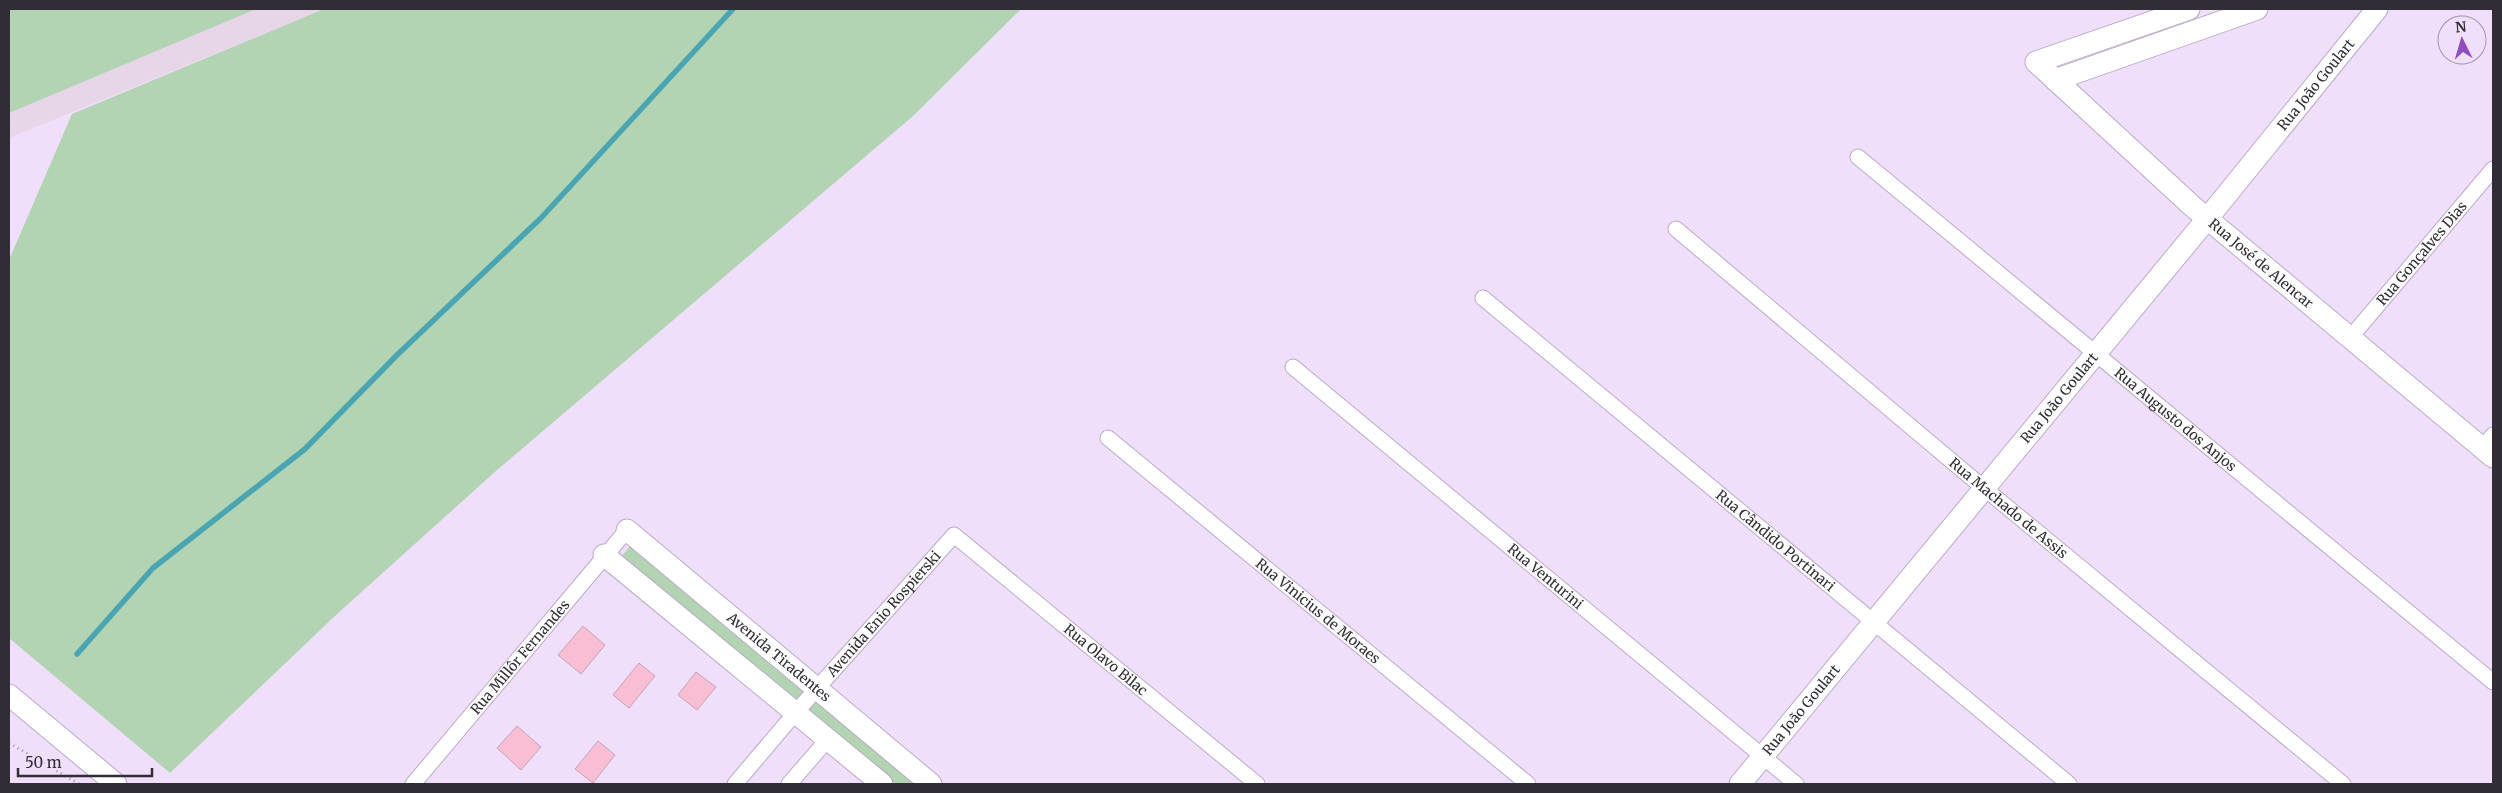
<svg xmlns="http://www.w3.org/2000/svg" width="2502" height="793" viewBox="0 0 2502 793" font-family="Merriweather,serif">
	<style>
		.industrial { fill: #e6d6e8 }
		.green { fill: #b2d4b3 }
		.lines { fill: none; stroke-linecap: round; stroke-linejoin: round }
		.stream { stroke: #49a5b1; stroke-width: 5.5 }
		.building { fill: #f7bed4; stroke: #c6a4b0 }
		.street-casing { stroke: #baabc6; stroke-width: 17 }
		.secondary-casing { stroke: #baabc6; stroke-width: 23 }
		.path { stroke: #9f93a8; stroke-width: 3; stroke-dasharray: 1 4; stroke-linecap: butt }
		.street { stroke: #fff; stroke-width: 15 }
		.secondary { stroke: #fff; stroke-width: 21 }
		.labels { text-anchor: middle; stroke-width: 4; stroke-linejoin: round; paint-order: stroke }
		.street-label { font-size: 14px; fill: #322c37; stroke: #efdffb }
	</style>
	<rect width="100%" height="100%" fill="#efdffb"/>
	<path class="industrial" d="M9 9H324L9 138Z"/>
	<g class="green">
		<path d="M9 9H256L9 113Z"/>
		<path d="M324 9H1021L913 116 497 470 336 615 170 773 9 638V260L72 114Z"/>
		<path d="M630 546 804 692 796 702 621 557Z"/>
		<path d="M818 700 921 784H896L808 711Z"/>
	</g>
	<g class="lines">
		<path class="stream" d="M77 654 153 568 305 449 397 355 541 218 733 9"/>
	</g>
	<g class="building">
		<path d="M583 626 605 645 581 674 558 655Z"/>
		<path d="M639 663 655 676 629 708 613 695Z"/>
		<path d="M696 672 716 687 697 710 678 695Z"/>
		<path d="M517 726 541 747 521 770 497 748Z"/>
		<path d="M598 741 615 755 593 783 575 769Z"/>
	</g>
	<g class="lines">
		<defs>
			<g id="street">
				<path id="s1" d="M1858 157 2493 682"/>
				<path id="s2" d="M1676 229 1967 474 2343 784"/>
				<path id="s3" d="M1483 298 2069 784"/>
				<path id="s4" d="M2350 338 2493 169"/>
				<path id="s5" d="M1293 367 1796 784"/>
				<path id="s6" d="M1108 438 1528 784"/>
				<path d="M2482 448 2493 435"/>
				<path id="s7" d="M413 784 627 530"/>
				<path id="s8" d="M735 784 796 712 954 535 1257 784"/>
				<path d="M789 784 828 739"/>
			</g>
			<g id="secondary">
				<path id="s9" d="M2189 9 2036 62 2191 205 2493 457"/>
				<path d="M2055 80 2257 9"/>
				<path id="s10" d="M627 530 931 784"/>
				<path d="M604 555 882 784"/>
				<path d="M9 695 116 784"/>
				<path id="s11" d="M1740 784 2207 219 2377 9"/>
			</g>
		</defs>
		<use href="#street" class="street-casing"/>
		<use href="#secondary" class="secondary-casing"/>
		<path class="path" d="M9 743 79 784"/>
		<use href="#street" class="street"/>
		<use href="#secondary" class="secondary"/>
	</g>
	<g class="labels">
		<g class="street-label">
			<text dy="5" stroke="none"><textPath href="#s11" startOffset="906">Rua João Goulart</textPath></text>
			<text dy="5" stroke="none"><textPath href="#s4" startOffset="111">Rua Gonçalves Dias</textPath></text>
			<text dy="5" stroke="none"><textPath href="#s9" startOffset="464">Rua José de Alencar</textPath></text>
			<text dy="5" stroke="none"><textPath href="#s11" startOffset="501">Rua João Goulart</textPath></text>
			<text dy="5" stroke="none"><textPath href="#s1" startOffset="412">Rua Augusto dos Anjos</textPath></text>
			<text dy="5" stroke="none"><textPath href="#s2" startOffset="434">Rua Machado de Assis</textPath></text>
			<text dy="5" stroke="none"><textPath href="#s3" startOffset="380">Rua Cândido Portinari</textPath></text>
			<text dy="5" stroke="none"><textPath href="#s5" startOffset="328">Rua Venturini</textPath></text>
			<text dy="5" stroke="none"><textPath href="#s6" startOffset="272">Rua Vinicius de Moraes</textPath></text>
			<text dy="5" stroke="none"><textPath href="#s8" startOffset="226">Avenida Enio Rospierski</textPath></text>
			<text dy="5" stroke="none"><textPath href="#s7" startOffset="166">Rua Millôr Fernandes</textPath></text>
			<text dy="5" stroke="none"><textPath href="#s10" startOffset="198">Avenida Tiradentes</textPath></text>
			<text dy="5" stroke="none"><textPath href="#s8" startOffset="528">Rua Olavo Bilac</textPath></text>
			<text dy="5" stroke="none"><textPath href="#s11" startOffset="96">Rua João Goulart</textPath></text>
		</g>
	</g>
	<rect width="2502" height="793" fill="none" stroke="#322c37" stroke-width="20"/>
	<g transform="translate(2462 40) rotate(355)"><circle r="24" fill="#efdffb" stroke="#a397ad"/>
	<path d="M0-4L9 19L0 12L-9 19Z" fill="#904ec3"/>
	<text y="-8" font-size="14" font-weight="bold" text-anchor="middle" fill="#322c37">N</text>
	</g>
	<path d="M18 768v8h134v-8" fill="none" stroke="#322c37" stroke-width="2.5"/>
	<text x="25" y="768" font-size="15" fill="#322c37" stroke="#efdffb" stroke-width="4" paint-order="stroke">50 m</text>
</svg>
